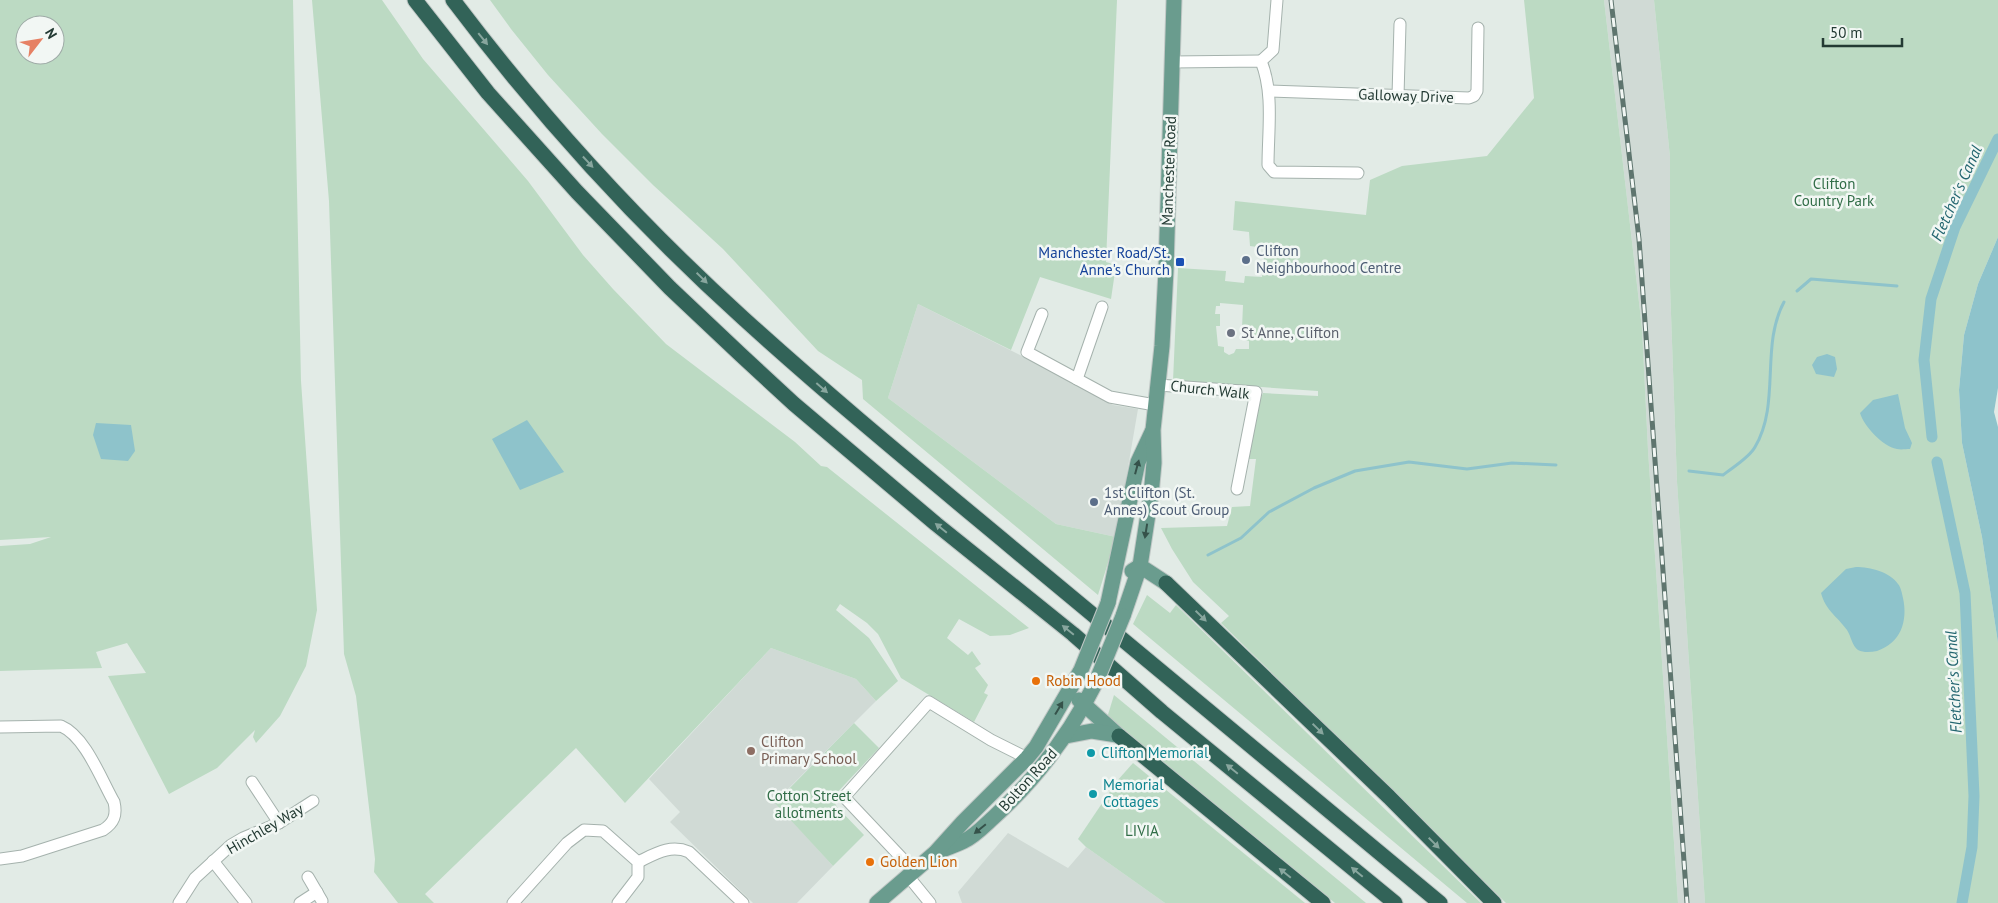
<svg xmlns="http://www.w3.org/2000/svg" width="1998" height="903" viewBox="0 0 1998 903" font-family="'PT Sans',sans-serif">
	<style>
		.built { fill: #d0dad5 }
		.green { fill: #bcdac3; fill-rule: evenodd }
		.water { fill: #8ec3cb }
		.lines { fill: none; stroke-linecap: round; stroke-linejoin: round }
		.stream { stroke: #8ec3cb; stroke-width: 3 }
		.canal { stroke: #8ec3cb; stroke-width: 11 }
		.street-casing { stroke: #a5b2ad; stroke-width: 13 }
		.primary-casing { stroke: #c1c8c6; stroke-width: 17 }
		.highway-casing { stroke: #c1c8c6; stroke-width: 17 }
		.street { stroke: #fff; stroke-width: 11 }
		.primary { stroke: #6a9c8e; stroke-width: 15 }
		.highway { stroke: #326358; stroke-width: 15 }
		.rail-casing { stroke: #5e756e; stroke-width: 5 }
		.rail { stroke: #f2f7f4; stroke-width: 3; stroke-dasharray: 9; stroke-linecap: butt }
		.primary-bridge-casing { stroke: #c1c8c6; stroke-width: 17; stroke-linecap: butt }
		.primary-bridge { stroke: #6a9c8e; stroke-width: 15 }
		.oneway { fill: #88a69e }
		.oneway2 { fill: #35524a }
		.service-dot { fill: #5c6f8a; stroke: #f2f7f4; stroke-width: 2 }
		.transit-dot { fill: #1a4fb4; stroke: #f2f7f4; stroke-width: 2 }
		.worship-dot { fill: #6b7280; stroke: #f2f7f4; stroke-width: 2 }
		.food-dot { fill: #e8710a; stroke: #f2f7f4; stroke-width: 2 }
		.education-dot { fill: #8d6e63; stroke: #f2f7f4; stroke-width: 2 }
		.culture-dot { fill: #0f9aa8; stroke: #f2f7f4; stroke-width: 2 }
		.labels { text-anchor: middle; stroke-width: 5; stroke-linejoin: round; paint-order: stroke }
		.street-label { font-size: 15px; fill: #233a33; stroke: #f2f7f4 }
		.park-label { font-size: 15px; fill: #316d47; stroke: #f2f7f4 }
		.service-label { font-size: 15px; fill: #4e5e75; stroke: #f2f7f4; text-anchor: start }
		.transit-label { font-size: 15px; fill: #164399; stroke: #f2f7f4; text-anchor: end }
		.worship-label { font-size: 15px; fill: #5b616d; stroke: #f2f7f4; text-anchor: start }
		.food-label { font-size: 15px; fill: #c56008; stroke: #f2f7f4; text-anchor: start }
		.education-label { font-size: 15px; fill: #785e54; stroke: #f2f7f4; text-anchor: start }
		.culture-label { font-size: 15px; fill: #0d838f; stroke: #f2f7f4; text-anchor: start }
		.water-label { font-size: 16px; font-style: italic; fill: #236670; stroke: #f2f7f4 }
	</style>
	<rect width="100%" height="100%" fill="#e2ebe6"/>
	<g class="built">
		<path d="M1604 0H1654L1670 157V286L1677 482 1705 903H1678L1648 450 1642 328Z"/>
		<path d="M918 304 1080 385 1113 405 1138 409 1116 537 1056 524 888 398Z"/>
		<path d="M771 648 856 679 876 701 775 802 833 866 797 903H753L670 822 680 812 649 779Z"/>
		<path d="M1008 833 1068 868 1086 847 1165 903H962L958 892Z"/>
	</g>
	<g class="green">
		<path d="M0 0H293L301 381 317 610 306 666 280 716 256 743 253 737 255 730 217 768 169 794 108 676 146 673 127 643 96 652 102 668 0 671V546L30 544 51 537 0 540ZM25 25H55V55H25Z"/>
		<path d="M312 0H382L423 59 528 181 583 255 613 289 666 344 795 442 821 466 827 467 1029 628 1010 635 990 636 959 619 947 638 968 655 972 651 981 664 975 668 988 685 984 693 988 695 974 722 901 678 878 634 867 623 840 604 836 610 869 638 898 681 876 701 856 679 771 648 625 803 576 748 425 894 434 903H398L374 872 375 859 356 696 344 654 329 201Z"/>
		<path d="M490 0H1117L1106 262 1116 265 1111 299 1040 277 1011 350 918 304 888 398 1056 524 1116 537 1098 595 863 399 862 380 818 351 723 249 653 185 602 134 548 75 511 29Z"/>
		<path d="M1524 0H1604L1642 328 1648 450 1678 903H1506L1221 623 1229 616 1193 582 1172 549 1161 528 1227 526 1232 507 1250 506 1256 459H1248L1254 416 1263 393 1318 396V391L1173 381 1178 268 1226 271 1225 281 1244 283 1245 276 1262 277 1265 248 1250 246 1249 232 1233 230 1235 201 1366 215 1370 180 1402 166 1487 156 1534 98ZM1220 303 1243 305 1242 328H1246L1245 340 1249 341V349H1236L1234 353 1229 355 1224 352V347L1218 346 1216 326H1220V314H1215L1216 306H1220Z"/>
		<path d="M1654 0H1998V237L1978 284 1964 335 1959 390 1962 443 1982 537 1998 643V903H1705L1677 482 1670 286V157Z"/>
		<path d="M1147 595 1170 613 1176 605 1481 903H1467L1133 624Z"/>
		<path d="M1114 695 1366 903H1335L1107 718Z"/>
		<path d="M854 723 879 748 832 798 837 807 864 835 833 866 775 803Z"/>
		<path d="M1133 763 1305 903H1165L1086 847 1078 839 1117 781Z"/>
	</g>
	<g class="water">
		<path d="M1998 237V388L1994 412 1998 427V643L1982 537 1962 443 1959 390 1964 335 1978 284Z"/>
		<path d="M1827 354 1835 357 1837 369 1834 377 1816 374 1812 365 1817 357Z"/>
		<path d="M1898 394 1905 428 1912 443 1910 449C1906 449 1901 450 1897 449 1882 446 1864 426 1860 413L1873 400Z"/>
		<path d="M527 420 564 472 520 490 492 439Z"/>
		<path d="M96 423 131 425 135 451 128 461 101 459 93 435Z"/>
		<path d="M1856 567C1870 567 1890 572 1898 584 1901 587 1902 594 1903 598 1908 621 1901 643 1877 651 1871 652 1864 653 1858 650 1852 646 1851 636 1847 630 1837 616 1826 611 1821 593L1846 569Z"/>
	</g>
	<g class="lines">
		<g class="stream">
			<path d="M1797 291 1811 279 1897 286"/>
			<path d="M1689 471 1723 475C1733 467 1749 458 1755 447 1781 403 1760 346 1784 302"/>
			<path d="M1208 555 1241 538 1269 512 1314 488 1355 471 1409 462 1467 469 1512 463 1556 465"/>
		</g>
		<g class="canal">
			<path d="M1932 437 1924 360 1931 299 1955 227 1998 139"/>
			<path d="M1937 462 1965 593 1974 796 1972 847 1962 903"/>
		</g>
		<defs>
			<g id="street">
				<path d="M1261 61 1273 50 1277 0"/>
				<path d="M1172 62 1261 61C1274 93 1268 131 1268 165L1274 172 1358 173"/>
				<path d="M1269 91 1469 98 1474 96 1477 91 1478 28"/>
				<path d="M1398 96 1400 24"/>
				<path d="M1042 314 1027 352 1110 397 1155 405"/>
				<path d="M1077 379 1102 307"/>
				<path d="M1158 385 1256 392 1237 489"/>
				<path d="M0 727 61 726C85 736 101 779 114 802 117 815 114 823 103 830L22 856 0 859"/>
				<path d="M252 782 279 823"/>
				<path d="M213 861 246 903"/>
				<path d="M638 862C655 854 670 844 689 852L743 903"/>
				<path d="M914 871 846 799V795L929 702 991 740 1027 758"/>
				<path d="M908 876 930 903"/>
				<path d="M308 877 322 901"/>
				<path d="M179 903 195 878 231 845 243 838 279 823 313 801"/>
				<path d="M300 903 317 892"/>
				<path d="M513 903 567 843 584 830 603 831 638 862V877L618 903"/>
			</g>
			<g id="primary">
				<path d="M1132 571 1140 566 1166 583"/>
				<path d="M1108 603 1138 462 1152 432"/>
				<path d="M1123 616 1140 566 1151 495 1154 463 1153 430 1162 346 1166 270 1174 0"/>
				<path d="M1079 700 1119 736"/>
				<path d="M1066 736 1092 731 1117 735"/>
				<path d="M939 851C947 848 956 845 964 841 975 836 985 825 994 817 1037 778 1070 734 1096 682"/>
				<path d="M877 903 935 853 963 822 1027 758 1036 747 1081 670"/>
			</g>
			<g id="highway">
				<path d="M415 0 488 93 577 192 670 288 741 355 794 404 936 524 1073 634 1162 712 1395 903"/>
				<path d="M453 0C539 114 637 222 743 318 830 397 920 471 1010 546 1153 665 1296 784 1440 903"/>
				<path d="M1166 583 1389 797 1494 903"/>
				<path d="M1119 736 1323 903"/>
			</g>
		</defs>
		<use href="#street" class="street-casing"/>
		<use href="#primary" class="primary-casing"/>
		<use href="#highway" class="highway-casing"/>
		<use href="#street" class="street"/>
		<use href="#primary" class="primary"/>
		<use href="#highway" class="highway"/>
		<defs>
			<path id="rail" d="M1611 0 1639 239 1687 903"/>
		</defs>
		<use href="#rail" class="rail-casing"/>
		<use href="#rail" class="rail"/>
		<defs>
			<g id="primary-bridge">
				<path d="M1081 670 1108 603"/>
				<path d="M1096 682 1123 616"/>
			</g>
		</defs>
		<use href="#primary-bridge" class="primary-bridge-casing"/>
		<use href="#primary-bridge" class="primary-bridge"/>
	</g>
	<defs><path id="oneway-solid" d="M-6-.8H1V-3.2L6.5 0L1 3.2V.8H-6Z" transform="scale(1.25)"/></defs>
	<g class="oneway">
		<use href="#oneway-solid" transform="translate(483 39) rotate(51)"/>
		<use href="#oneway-solid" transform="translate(588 162) rotate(47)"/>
		<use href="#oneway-solid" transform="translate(702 278) rotate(44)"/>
		<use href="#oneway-solid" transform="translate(822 388) rotate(41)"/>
		<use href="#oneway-solid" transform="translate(941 528) rotate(-141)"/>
		<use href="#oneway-solid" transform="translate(1201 616) rotate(44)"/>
		<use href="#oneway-solid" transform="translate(1068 630) rotate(-141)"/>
		<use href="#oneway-solid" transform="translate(1318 729) rotate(44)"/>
		<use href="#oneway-solid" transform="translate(1232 769) rotate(-141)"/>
		<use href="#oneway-solid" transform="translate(1434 843) rotate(45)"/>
		<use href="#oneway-solid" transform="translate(1357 872) rotate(-140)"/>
		<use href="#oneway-solid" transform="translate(1285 873) rotate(-141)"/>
	</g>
	<g class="oneway2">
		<use href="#oneway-solid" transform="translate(1137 467) rotate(-75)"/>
		<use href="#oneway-solid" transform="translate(1146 531) rotate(99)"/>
		<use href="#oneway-solid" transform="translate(1059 708) rotate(-59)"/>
		<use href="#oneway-solid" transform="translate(980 829) rotate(141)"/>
	</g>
	<g class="service-dot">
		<circle cx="1246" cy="260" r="5"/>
		<circle cx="1094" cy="502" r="5"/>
	</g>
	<rect class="transit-dot" x="1175" y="257" width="10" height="10" rx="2.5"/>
	<circle class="worship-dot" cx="1231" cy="333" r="5"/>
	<g class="food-dot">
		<circle cx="1036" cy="681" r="5"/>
		<circle cx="870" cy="862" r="5"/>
	</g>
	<circle class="education-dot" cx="751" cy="751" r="5"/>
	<g class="culture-dot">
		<circle cx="1091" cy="753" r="5"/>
		<circle cx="1093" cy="794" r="5"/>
	</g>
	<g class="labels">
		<g class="street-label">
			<text transform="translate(1406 96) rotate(2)" y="5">Galloway Drive</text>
			<text transform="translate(1169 171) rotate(-88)" y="5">Manchester Road</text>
			<text transform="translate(1210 390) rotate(6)" y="5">Church Walk</text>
			<text transform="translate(1028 780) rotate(-48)" y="5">Bolton Road</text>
			<text transform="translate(265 829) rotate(-30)" y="5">Hinchley Way</text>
		</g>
		<g class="park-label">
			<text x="1834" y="189">Clifton<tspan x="1834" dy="17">Country Park</tspan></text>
			<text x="809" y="801">Cotton Street<tspan x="809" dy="17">allotments</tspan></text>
			<text x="1142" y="836">LIVIA</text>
		</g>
		<g class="service-label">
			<text x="1256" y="256">Clifton<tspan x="1256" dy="17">Neighbourhood Centre</tspan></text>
			<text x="1104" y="498">1st Clifton (St.<tspan x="1104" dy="17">Annes) Scout Group</tspan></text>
		</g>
		<g class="transit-label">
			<text x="1170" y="258">Manchester Road/St.<tspan x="1170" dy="17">Anne's Church</tspan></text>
		</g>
		<g class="worship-label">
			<text x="1241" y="338">St Anne, Clifton</text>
		</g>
		<g class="food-label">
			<text x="1046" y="686">Robin Hood</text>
			<text x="880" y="867">Golden Lion</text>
		</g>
		<g class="education-label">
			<text x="761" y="747">Clifton<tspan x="761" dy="17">Primary School</tspan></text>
		</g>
		<g class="culture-label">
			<text x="1101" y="758">Clifton Memorial</text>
			<text x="1103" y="790">Memorial<tspan x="1103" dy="17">Cottages</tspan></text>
		</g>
		<g class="water-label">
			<text transform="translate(1956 193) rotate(-66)" y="6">Fletcher's Canal</text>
			<text transform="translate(1953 682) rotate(-93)" y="6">Fletcher's Canal</text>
		</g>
	</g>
	<g transform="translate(40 40) rotate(59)"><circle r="24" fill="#f2f7f4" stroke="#9faba7"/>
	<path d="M0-4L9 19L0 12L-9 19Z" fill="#e68164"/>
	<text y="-8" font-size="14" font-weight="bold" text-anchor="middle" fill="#233a33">N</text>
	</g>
	<path d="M1823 38v8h79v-8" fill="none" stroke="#233a33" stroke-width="2.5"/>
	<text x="1830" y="38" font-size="15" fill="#233a33" stroke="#f2f7f4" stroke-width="4" paint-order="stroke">50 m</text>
</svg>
